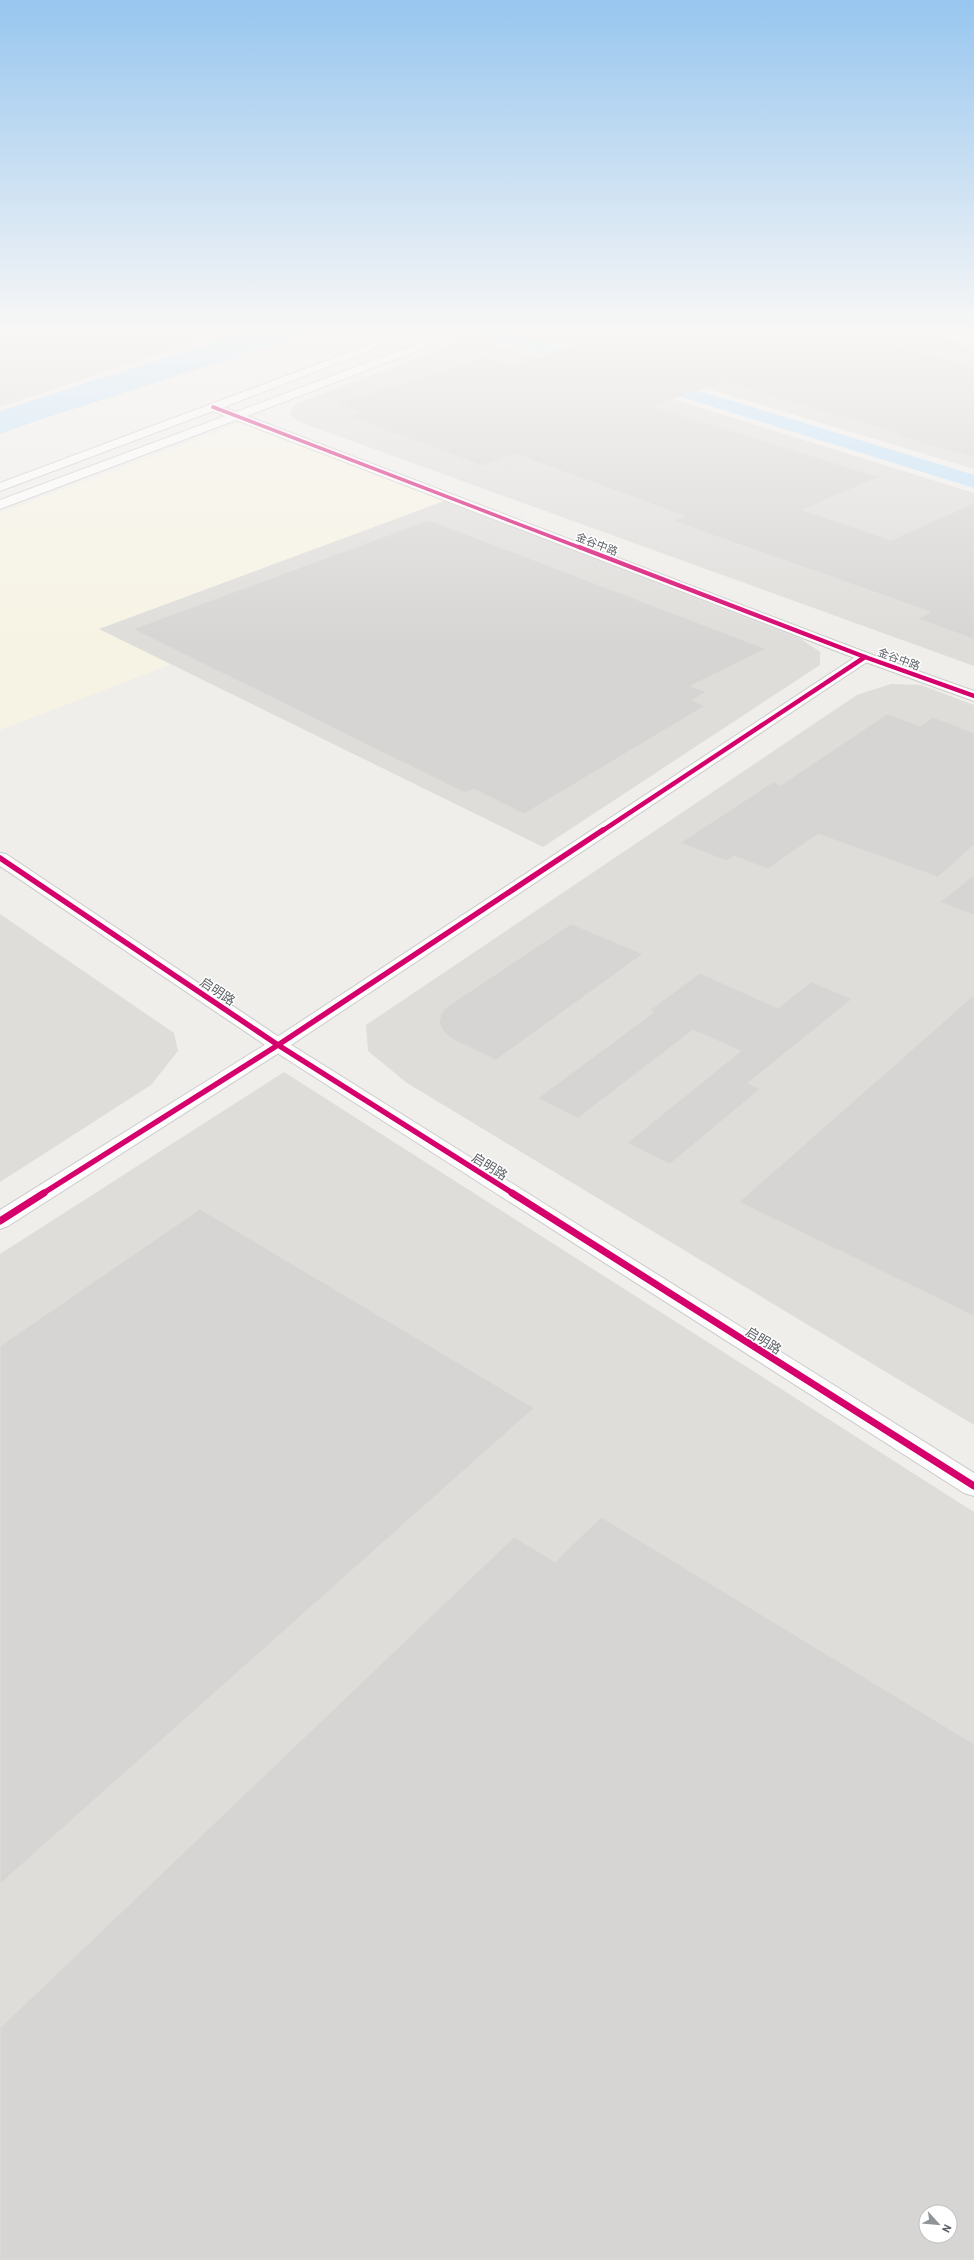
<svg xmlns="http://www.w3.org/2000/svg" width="974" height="2260" viewBox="0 0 974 2260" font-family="Barlow,'Noto Sans SC',sans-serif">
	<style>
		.commercial { fill: #f7f3e4 }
		.industrial { fill: #dfddda; fill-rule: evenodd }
		.water { fill: #bfe0f9 }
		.building { fill: #d6d5d3; stroke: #deddd9; fill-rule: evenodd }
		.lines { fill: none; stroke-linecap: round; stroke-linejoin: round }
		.street-casing { stroke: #cbcccc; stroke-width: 2 }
		.secondary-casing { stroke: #cacacb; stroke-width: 2 }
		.street { fill: #fdfcfc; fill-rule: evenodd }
		.secondary { fill: #fdfcfc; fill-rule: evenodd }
		.cycleway-far3-casing { stroke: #fff; stroke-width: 5 }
		.cycleway-far2-casing { stroke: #fff; stroke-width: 6 }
		.cycleway-far1-casing { stroke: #fff; stroke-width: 8 }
		.cycleway-casing { stroke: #fff; stroke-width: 10 }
		.cycleway-far3 { stroke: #d6006c; stroke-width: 3.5 }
		.cycleway-far2 { stroke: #d6006c; stroke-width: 4.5 }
		.cycleway-far1 { stroke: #d6006c; stroke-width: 5.5 }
		.cycleway { stroke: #d6006c; stroke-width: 7 }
		.labels { text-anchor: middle; stroke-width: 3; stroke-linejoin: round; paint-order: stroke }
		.far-street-label { font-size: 11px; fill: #5f6368; stroke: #fff }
		.street-label { font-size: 13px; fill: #5f6368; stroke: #fff }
	</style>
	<rect width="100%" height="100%" fill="#efeeea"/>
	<path class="commercial" d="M240 423 444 501 100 629 172 664 0 730V513Z"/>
	<g class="industrial">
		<path d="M0 328H167L194 342 0 407Z"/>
		<path d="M507 328H899L974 348V469Z"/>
		<path d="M473 337 974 493V666L302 423 289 414 295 404Z"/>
		<path d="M444 501 801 639 820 652V665L543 847 99 629Z"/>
		<path d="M891 684 921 685 974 705V1425L407 1083 368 1051 366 1025 857 695Z"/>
		<path d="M0 914 174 1033 178 1051 151 1085 0 1182Z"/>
		<path d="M284 1072 974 1512V2260H0V1254ZM926 2212H950V2236H926Z"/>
	</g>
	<g class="water">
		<path d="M256 328H326L36 421 0 434V411Z"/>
		<path d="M489 328 497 329 974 475V488L476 333Z"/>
	</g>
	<g class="building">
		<path d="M574 328H828L974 366V458L897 436 901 434 722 382 653 406 879 477 802 510 891 540 974 503V639L918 619 931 612 673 521 685 516 515 454 483 466 350 417 362 413 337 404 487 357 513 366 592 341 573 335Z"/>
		<path d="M429 520 766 649 690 686 706 692 692 700 705 706 524 814 474 789 465 793 133 629Z"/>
		<path d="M887 714 920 726 933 717 974 733V845L938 877 818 834 768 869 734 856 727 861 680 843 773 782 781 785Z"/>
		<path d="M974 875V915L940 902Z"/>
		<path d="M571 924 643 954 496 1060 452 1039 443 1031 439 1023 441 1014 448 1006Z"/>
		<path d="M700 973 778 1008 811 982 852 999 748 1083 760 1089 670 1164 627 1143 741 1051 693 1030 578 1118 538 1098 654 1012 650 1010Z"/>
		<path d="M974 995V1316L739 1202Z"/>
		<path d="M200 1209 534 1408 0 1884V1346Z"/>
		<path d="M601 1517 974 1744V2260H0V2028L514 1537 555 1562ZM926 2212H950V2236H926Z"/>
	</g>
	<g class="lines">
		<defs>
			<path id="street" d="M865 652 870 654 873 657 870 660 285 1049 8 1226 0 1229V1210L271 1041 860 654Z"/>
			<g id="secondary">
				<path d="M414 328H428L224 407 236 412 459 328H473L472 330 247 416 870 654 974 691V701L860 660 236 420 0 509V500L225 416 213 411 0 491V483Z"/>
				<path d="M914 328H931L974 339V345L915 330Z"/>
				<path d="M0 853 6 854 285 1041 974 1473V1496L964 1493 271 1049 0 866Z"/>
			</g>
		</defs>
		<use href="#street" class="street-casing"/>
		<use href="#secondary" class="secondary-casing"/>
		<use href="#street" class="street"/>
		<use href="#secondary" class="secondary"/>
		<defs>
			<path id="cycleway-far3" d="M213 407 581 548"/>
			<g id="cycleway-far2">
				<path d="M579 547 865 657 974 696"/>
				<path d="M602 831 865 657"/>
			</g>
			<g id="cycleway-far1">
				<path d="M0 858 278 1045 514 1194"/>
				<path d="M42 1194 278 1045 603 830"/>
			</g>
			<g id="cycleway">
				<path d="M512 1193 974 1486"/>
				<path d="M0 1221 44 1193"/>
			</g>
		</defs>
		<use href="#cycleway-far3" class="cycleway-far3-casing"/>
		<use href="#cycleway-far2" class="cycleway-far2-casing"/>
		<use href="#cycleway-far1" class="cycleway-far1-casing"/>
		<use href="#cycleway" class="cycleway-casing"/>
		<use href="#cycleway-far3" class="cycleway-far3"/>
		<use href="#cycleway-far2" class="cycleway-far2"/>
		<use href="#cycleway-far1" class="cycleway-far1"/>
		<use href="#cycleway" class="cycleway"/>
	</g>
	<linearGradient id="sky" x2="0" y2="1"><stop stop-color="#97c6ef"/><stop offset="0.51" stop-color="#f8f7f6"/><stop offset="1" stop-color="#f8f7f6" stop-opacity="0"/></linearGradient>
	<rect width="974" height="644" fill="url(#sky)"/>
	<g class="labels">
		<g class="far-street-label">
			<text transform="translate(597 544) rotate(21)" y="4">金谷中路</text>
			<text transform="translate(899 659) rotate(20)" y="4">金谷中路</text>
		</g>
		<g class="street-label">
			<text transform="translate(218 991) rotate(34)" y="5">启明路</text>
			<text transform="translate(490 1166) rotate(32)" y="5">启明路</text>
			<text transform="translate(764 1340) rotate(32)" y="5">启明路</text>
		</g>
	</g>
	<g transform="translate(938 2224) rotate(117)"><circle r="19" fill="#ffffff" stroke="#bfc1c3"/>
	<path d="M0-3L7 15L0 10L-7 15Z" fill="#919496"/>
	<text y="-6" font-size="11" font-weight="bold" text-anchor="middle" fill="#5f6368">N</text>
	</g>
</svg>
